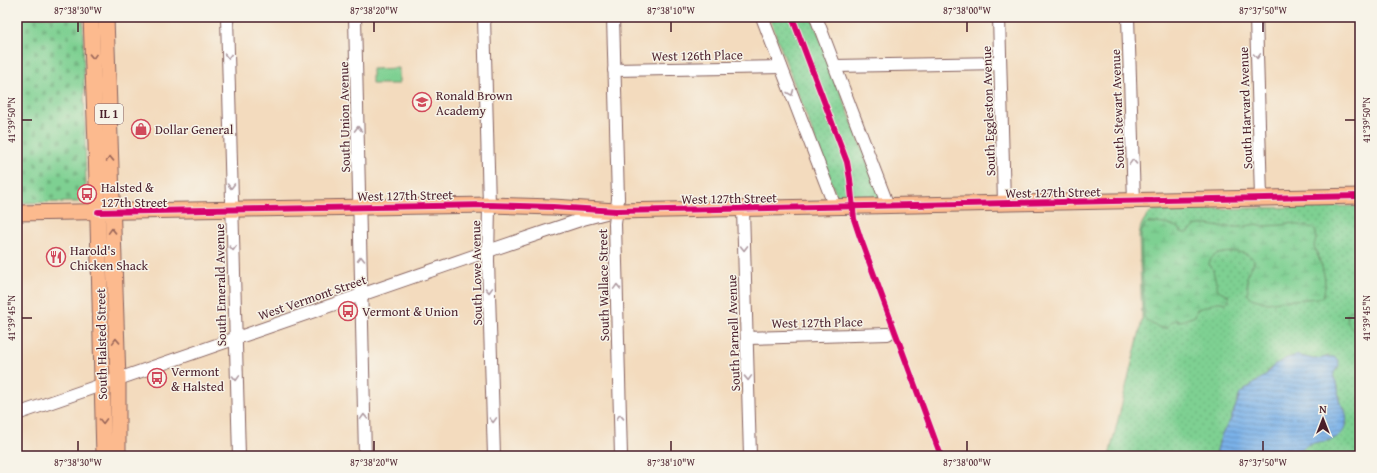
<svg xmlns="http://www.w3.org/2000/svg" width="1377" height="473" viewBox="0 0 1377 473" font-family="'Gentium Book Plus',serif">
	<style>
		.grass { fill: url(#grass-dots); stroke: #64785e }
		.wetland { fill: url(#wetland-marsh); stroke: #64785e }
		.cemetery { fill: url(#cemetery-stones); stroke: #64785e }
		.park { fill: #7ed092; stroke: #64785e }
		.water { fill: url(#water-rules); stroke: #62688a }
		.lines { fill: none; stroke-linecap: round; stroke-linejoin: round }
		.minor-casing { stroke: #85615e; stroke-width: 14 }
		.major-casing { stroke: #85615e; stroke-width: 17 }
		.minor { stroke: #fff; stroke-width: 12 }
		.major { stroke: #fcba8e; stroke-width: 15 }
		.cycleway-casing { stroke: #f7f3e8; stroke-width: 8 }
		.cycleway { stroke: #d6006c; stroke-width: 6 }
		.oneway { stroke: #9a6558 }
		.oneway2 { stroke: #ae9aa0 }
		.ticks { fill: none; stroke: #4a1f2b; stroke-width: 1.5 }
		.labels { text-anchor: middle; stroke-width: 3; stroke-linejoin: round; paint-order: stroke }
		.shield { fill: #f7f3e8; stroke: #7e5f64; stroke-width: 1 }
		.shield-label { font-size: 12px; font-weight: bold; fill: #4a1f2b }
		.street-label { font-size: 13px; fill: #4a1f2b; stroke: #f7f3e8 }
		.poi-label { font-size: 13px; fill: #4a1f2b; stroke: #f7f3e8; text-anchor: start }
		.neatline { fill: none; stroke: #4a1f2b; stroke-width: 1.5 }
		.ticks-label { font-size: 10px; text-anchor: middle; fill: #4a1f2b }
	</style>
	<defs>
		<pattern id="grass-dots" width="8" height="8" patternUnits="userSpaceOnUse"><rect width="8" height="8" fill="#7ed092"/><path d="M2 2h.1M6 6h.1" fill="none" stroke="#6eb27e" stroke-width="1.8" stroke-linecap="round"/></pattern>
		<pattern id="wetland-marsh" width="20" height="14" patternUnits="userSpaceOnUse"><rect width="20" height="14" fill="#7ed092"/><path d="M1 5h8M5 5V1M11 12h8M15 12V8" fill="none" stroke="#6eb27e"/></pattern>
		<pattern id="cemetery-stones" width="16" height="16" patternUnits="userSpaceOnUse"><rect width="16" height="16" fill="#7ed092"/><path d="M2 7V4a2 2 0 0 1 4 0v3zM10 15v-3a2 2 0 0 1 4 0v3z" fill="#6eb27e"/></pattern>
		<pattern id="water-rules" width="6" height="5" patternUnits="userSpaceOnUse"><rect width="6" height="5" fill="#79b1e8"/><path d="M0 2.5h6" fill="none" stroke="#658fbc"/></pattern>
	</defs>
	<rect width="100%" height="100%" fill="#f7f3e8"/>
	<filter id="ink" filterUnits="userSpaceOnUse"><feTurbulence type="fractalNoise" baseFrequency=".025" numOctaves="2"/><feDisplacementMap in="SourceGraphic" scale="8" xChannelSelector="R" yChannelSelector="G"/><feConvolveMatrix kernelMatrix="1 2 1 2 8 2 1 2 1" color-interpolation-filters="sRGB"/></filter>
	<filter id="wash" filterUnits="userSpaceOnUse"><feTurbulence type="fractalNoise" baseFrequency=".012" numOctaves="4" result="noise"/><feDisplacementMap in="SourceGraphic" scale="16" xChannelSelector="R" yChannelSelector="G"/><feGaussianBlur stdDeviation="0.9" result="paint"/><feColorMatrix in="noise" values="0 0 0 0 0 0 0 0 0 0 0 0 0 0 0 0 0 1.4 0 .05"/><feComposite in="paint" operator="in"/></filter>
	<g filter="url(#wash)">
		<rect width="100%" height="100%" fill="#f3dbbe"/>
		<g class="grass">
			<path d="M769 17H812L881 198 838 200Z"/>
			<path d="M1360 206V456H1293L1297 454 1308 444 1318 442 1328 441 1347 425 1344 408 1339 399 1338 387 1333 375 1334 371 1337 370 1328 356 1320 359H1313L1304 357 1269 369 1266 375 1246 389 1240 394 1231 419 1221 436 1217 450V456H1109L1140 330 1142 318 1139 237C1140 224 1144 218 1153 210Z"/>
		</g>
		<g class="wetland">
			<path d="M1149 223C1160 223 1169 224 1179 228L1181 232C1189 235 1191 229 1197 225H1209L1220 227H1240L1257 224 1264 226 1283 225 1289 223 1313 228C1319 234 1316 239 1314 246 1320 262 1329 279 1323 296L1319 298 1279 301 1268 303 1251 298 1248 295 1247 274 1253 265 1254 260C1246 249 1229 252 1217 254 1213 256 1209 260 1209 265L1212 267 1218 290 1228 295 1229 301 1225 303C1218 301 1216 302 1210 305 1206 307 1201 308 1197 309L1195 316 1181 321 1176 320 1169 324 1168 328C1161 330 1148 323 1144 317L1141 233 1145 224Z"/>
			<path d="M1360 310V336C1352 330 1347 325 1347 315L1351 311Z"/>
		</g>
		<path class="cemetery" d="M17 17H83L86 185 83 199 79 202 17 203Z"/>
		<path class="park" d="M399 68V84H372V69Z"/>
		<path class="water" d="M1297 355C1303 356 1308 358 1313 359 1322 360 1339 350 1339 366 1338 368 1334 371 1334 373 1332 377 1336 381 1337 384 1339 389 1338 395 1339 400 1340 403 1342 405 1344 408 1349 418 1347 431 1337 437 1329 442 1319 441 1310 444 1303 446 1299 453 1293 456H1217V450L1221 436 1231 419 1240 394 1246 389 1266 375 1274 365 1287 358Z"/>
	</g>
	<g filter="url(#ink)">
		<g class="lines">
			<defs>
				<g id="minor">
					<path d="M227 17 239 456"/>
					<path d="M355 17 365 456"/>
					<path d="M484 17 489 205 488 261 494 456"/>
					<path d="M613 17 618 199 615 224 621 456"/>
					<path d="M762 17 835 207"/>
					<path d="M816 17 888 206"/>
					<path d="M999 17 1004 203"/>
					<path d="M1128 17 1134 201"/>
					<path d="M1256 17 1261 198"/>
					<path d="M835 66 1000 63"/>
					<path d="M614 70 781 67"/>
					<path d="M743 209 750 456"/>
					<path d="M747 338 888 334"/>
					<path d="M17 414 488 251 583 219 606 213"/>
				</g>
				<g id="major">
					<path d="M91 17 96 145 104 456"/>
					<path d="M106 17 118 380V456"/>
					<path d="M17 213 489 205 553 207 616 211 1360 196"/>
				</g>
			</defs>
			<use href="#minor" class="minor-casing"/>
			<use href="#major" class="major-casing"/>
			<use href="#minor" class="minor"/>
			<use href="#major" class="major"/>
			<defs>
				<g id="cycleway">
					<path d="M792 17 847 162 850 179 854 219 860 237 941 456"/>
					<path d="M98 212 489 205 553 207 616 211 1360 196"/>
				</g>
			</defs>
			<use href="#cycleway" class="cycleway-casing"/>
			<use href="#cycleway" class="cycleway"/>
		</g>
		<defs><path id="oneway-chevron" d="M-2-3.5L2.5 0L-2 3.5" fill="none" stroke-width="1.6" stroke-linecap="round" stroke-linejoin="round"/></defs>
		<g class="oneway">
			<use href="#oneway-chevron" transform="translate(93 56) rotate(88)"/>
			<use href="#oneway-chevron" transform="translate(110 159) rotate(-92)"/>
			<use href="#oneway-chevron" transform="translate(112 231) rotate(-92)"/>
			<use href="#oneway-chevron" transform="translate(116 341) rotate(-92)"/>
			<use href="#oneway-chevron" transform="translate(103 421) rotate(89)"/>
		</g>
		<g class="oneway2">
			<use href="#oneway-chevron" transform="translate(228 56) rotate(89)"/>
			<use href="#oneway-chevron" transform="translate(1257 56) rotate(88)"/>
			<use href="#oneway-chevron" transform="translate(791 93) rotate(68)"/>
			<use href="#oneway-chevron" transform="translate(358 129) rotate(-91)"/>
			<use href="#oneway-chevron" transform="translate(1133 162) rotate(-92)"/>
			<use href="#oneway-chevron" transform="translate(231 186) rotate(89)"/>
			<use href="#oneway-chevron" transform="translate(233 248) rotate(88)"/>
			<use href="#oneway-chevron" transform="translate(744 248) rotate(89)"/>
			<use href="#oneway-chevron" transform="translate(361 259) rotate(-91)"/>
			<use href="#oneway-chevron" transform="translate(617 287) rotate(-92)"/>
			<use href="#oneway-chevron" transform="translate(489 290) rotate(88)"/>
			<use href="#oneway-chevron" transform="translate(236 378) rotate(88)"/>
			<use href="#oneway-chevron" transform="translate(748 378) rotate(88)"/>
			<use href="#oneway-chevron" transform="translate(364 417) rotate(-92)"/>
			<use href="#oneway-chevron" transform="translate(620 417) rotate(-92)"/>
			<use href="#oneway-chevron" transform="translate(493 420) rotate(88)"/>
		</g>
	</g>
	<path class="ticks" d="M78 22V32M374 22V32M671 22V32M967 22V32M1263 22V32M22 120H32M1345 120H1355M22 318H32M1345 318H1355M78 441V451M374 441V451M671 441V451M967 441V451M1263 441V451"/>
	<defs>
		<symbol id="school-ring" viewBox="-11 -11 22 22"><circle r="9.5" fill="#f7f3e8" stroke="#d1495b" stroke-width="1.5"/><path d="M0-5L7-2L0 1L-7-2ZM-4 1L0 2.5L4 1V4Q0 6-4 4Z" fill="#d1495b"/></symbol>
		<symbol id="shop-ring" viewBox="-11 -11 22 22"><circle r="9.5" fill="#f7f3e8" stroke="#d1495b" stroke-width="1.5"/><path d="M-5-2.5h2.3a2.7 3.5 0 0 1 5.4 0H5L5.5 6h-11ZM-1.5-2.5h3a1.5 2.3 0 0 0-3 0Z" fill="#d1495b"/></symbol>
		<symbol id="bus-ring" viewBox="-11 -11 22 22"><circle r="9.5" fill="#f7f3e8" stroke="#d1495b" stroke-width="1.5"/><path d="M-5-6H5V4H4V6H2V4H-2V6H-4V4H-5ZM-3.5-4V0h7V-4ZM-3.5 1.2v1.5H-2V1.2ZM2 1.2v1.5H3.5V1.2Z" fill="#d1495b"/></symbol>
		<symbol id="restaurant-ring" viewBox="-11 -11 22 22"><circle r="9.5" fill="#f7f3e8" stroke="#d1495b" stroke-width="1.5"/><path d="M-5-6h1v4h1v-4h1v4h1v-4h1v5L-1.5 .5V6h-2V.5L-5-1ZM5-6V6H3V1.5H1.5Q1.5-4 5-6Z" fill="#d1495b"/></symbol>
	</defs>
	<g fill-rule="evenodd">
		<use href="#school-ring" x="411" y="91" width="22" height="22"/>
		<use href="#shop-ring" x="130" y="118" width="22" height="22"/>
		<use href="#bus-ring" x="76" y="183" width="22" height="22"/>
		<use href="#restaurant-ring" x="45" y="246" width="22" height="22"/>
		<use href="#bus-ring" x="337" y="300" width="22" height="22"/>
		<use href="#bus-ring" x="146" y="367" width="22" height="22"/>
	</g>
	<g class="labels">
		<rect class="shield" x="95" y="104" width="28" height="20" rx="3"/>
		<g class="shield-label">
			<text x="109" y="118">IL 1</text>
		</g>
		<g class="street-label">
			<text transform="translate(697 55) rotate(-1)" y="5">West 126th Place</text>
			<text transform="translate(1245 108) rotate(-92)" y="5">South Harvard Avenue</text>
			<text transform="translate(1117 109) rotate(-92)" y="5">South Stewart Avenue</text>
			<text transform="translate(988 111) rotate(-92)" y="5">South Eggleston Avenue</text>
			<text transform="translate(344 117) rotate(-91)" y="5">South Union Avenue</text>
			<text transform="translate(1053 192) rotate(-1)" y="5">West 127th Street</text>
			<text transform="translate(405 195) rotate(-1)" y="5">West 127th Street</text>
			<text transform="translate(729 198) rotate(-1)" y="5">West 127th Street</text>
			<text transform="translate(476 273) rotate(-91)" y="5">South Lowe Avenue</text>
			<text transform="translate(220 285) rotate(-91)" y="5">South Emerald Avenue</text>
			<text transform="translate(603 285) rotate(-91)" y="5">South Wallace Street</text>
			<text transform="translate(312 297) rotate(-19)" y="5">West Vermont Street</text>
			<text transform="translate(817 322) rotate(-1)" y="5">West 127th Place</text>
			<text transform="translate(733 333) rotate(-92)" y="5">South Parnell Avenue</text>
			<text transform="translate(101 344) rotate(-91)" y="5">South Halsted Street</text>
		</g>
		<g class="poi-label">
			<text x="436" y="100">Ronald Brown<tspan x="436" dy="15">Academy</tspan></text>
			<text x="155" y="134">Dollar General</text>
			<text x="101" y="192">Halsted &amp;<tspan x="101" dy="15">127th Street</tspan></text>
			<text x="70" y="255">Harold's<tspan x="70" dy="15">Chicken Shack</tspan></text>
			<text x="362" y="316">Vermont &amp; Union</text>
			<text x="171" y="376">Vermont<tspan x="171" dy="15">&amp; Halsted</tspan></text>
		</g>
	</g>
	<rect width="1377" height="473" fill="none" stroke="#f7f3e8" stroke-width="44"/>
	<g transform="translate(1323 419)" stroke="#f7f3e8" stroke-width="3" paint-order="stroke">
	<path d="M0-3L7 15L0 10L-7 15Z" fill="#4a1f2b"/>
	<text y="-6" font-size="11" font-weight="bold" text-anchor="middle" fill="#4a1f2b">N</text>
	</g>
	<rect x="22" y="22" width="1333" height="429" class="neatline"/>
	<g class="ticks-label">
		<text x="78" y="14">87°38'30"W</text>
		<text x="374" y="14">87°38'20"W</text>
		<text x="671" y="14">87°38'10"W</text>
		<text x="967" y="14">87°38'00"W</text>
		<text x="1263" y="14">87°37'50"W</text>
		<text transform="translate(11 120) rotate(-90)" y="4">41°39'50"N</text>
		<text transform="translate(1366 120) rotate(-90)" y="4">41°39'50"N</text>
		<text transform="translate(11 318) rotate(-90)" y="4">41°39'45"N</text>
		<text transform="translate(1366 318) rotate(-90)" y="4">41°39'45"N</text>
		<text x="78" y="466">87°38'30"W</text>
		<text x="374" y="466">87°38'20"W</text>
		<text x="671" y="466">87°38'10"W</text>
		<text x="967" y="466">87°38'00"W</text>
		<text x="1263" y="466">87°37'50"W</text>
	</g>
</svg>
